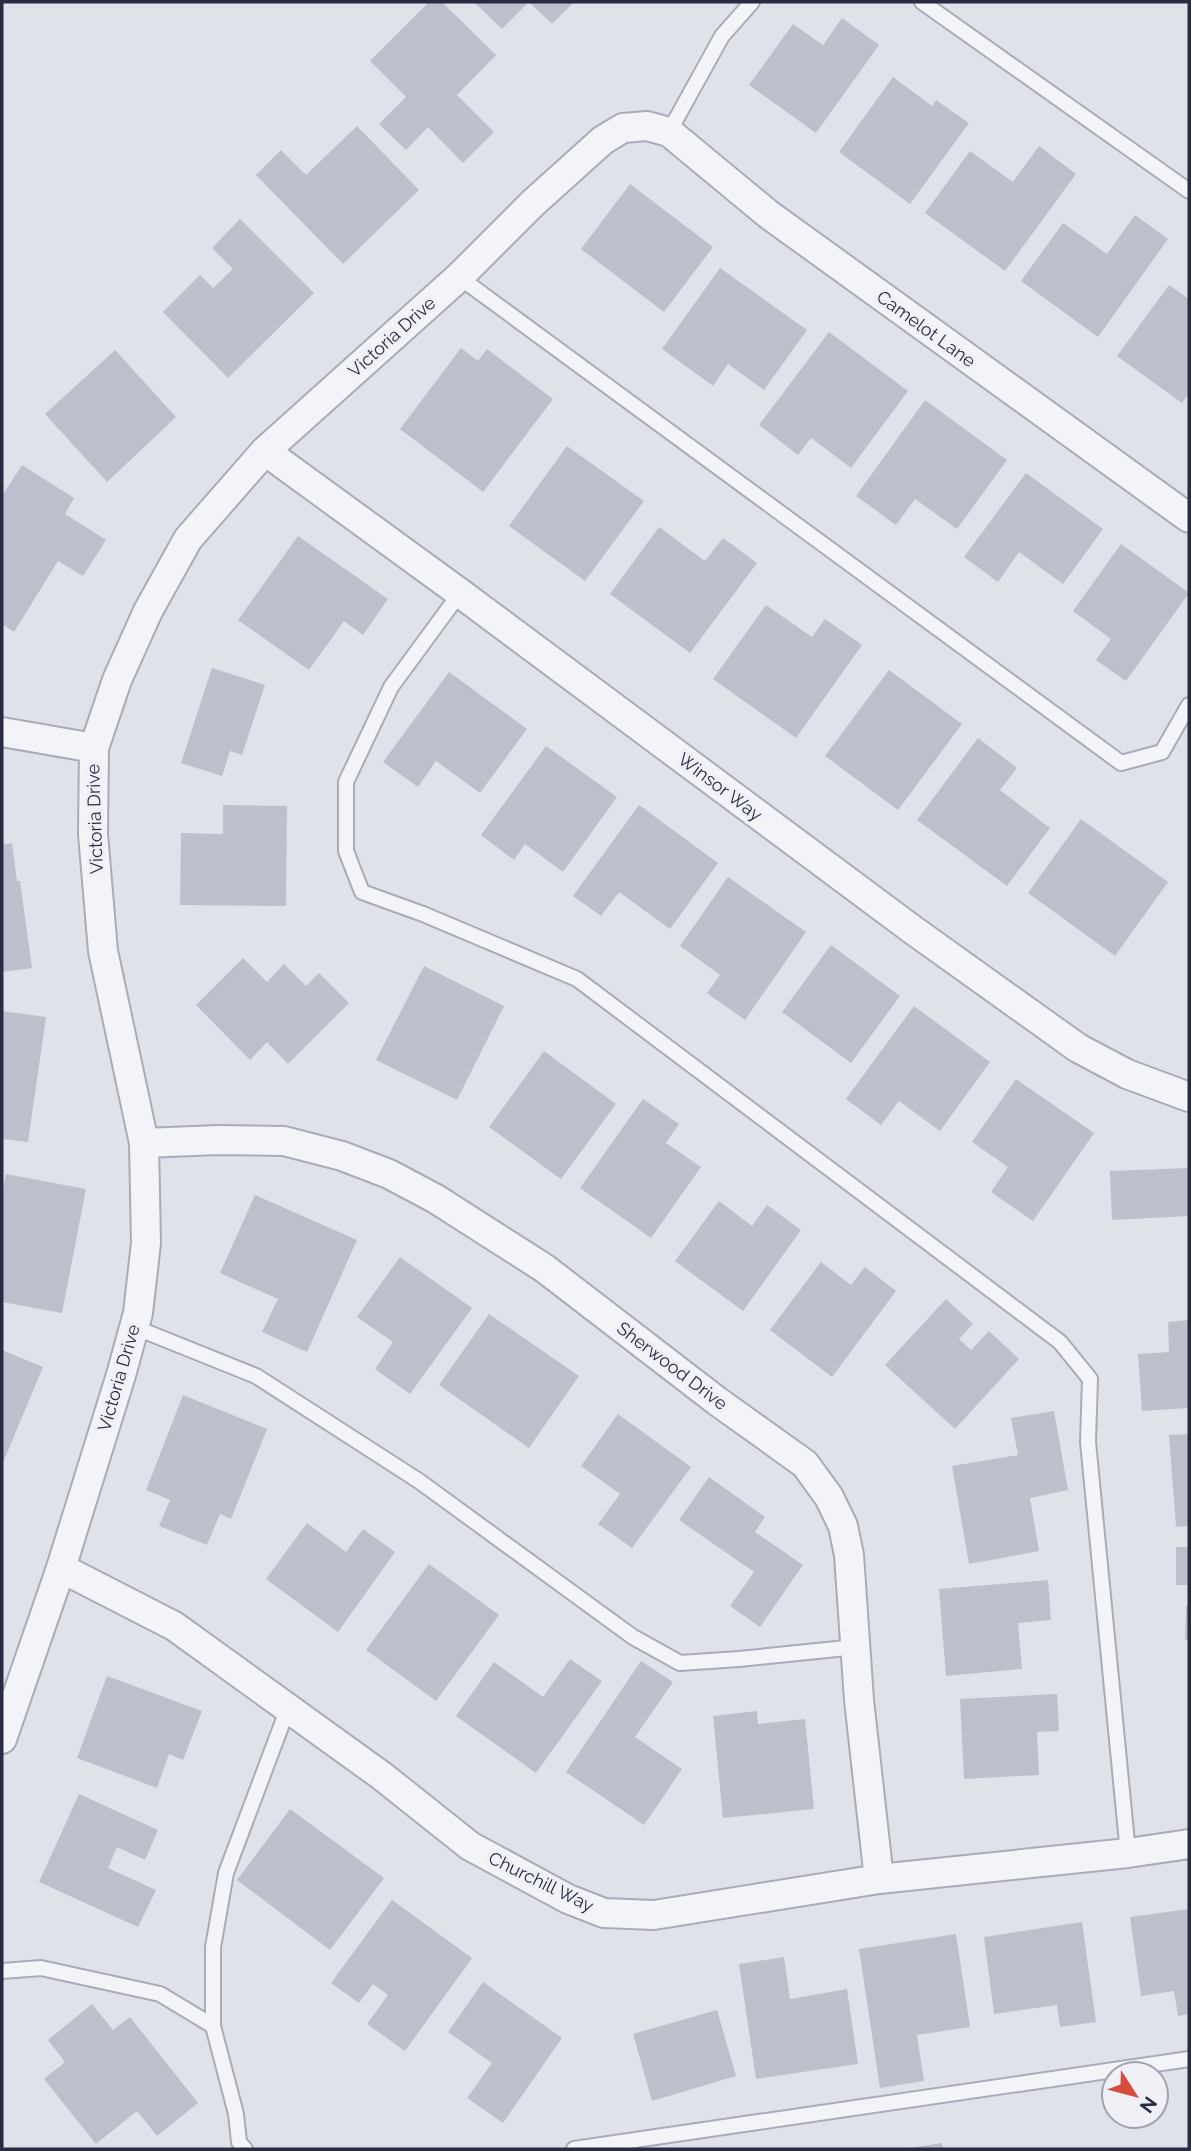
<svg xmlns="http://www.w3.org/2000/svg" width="1191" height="2151" viewBox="0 0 1191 2151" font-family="Raleway,sans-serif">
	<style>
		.building { fill: #bdbfcd }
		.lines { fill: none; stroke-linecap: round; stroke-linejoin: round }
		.lane-casing { stroke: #a9abb8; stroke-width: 18 }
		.street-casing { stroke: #a9abb8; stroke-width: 32 }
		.lane { stroke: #f3f4f8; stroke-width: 14 }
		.street { stroke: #f3f4f8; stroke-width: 28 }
		.labels { text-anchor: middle; stroke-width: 7; stroke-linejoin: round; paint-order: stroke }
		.street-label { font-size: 18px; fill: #282b43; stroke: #f0f1f7 }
	</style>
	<rect width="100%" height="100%" fill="#e0e2ea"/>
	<g class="building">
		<path d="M429 2H442L496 55 457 95 494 132 463 163 428 127 406 150 379 124 406 97 370 61Z"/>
		<path d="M474 2H529L502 29Z"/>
		<path d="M529 2H574L552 24Z"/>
		<path d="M842 18 879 45 816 133 749 85 793 24 823 45Z"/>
		<path d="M893 77 932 106 936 100 969 123 910 204 839 152Z"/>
		<path d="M357 126 419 190 343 264 256 175 281 150 306 175Z"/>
		<path d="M1039 146 1076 174 1005 271 925 213 970 151 1013 182Z"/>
		<path d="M630 184 713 247 664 312 581 249Z"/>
		<path d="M1135 215 1168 239 1098 337 1021 281 1063 223 1107 254Z"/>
		<path d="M240 219 314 293 228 378 163 312 200 275 213 288 233 269 212 248Z"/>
		<path d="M720 268 807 330 764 390 728 364 713 386 662 349Z"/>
		<path d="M1169 285 1189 299V393L1182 403 1117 356Z"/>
		<path d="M829 332 908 391 851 468 811 438 798 455 759 425Z"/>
		<path d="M461 348 478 361 487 349 553 399 483 492 400 429Z"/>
		<path d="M115 350 176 417 107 482 45 414Z"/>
		<path d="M925 400 1007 460 957 529 915 499 896 525 856 496Z"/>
		<path d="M567 446 644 501 585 581 509 526Z"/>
		<path d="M22 465 74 498 65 514 106 540 83 576 58 561 14 632 2 624V496Z"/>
		<path d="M1026 473 1103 529 1063 584 1019 552 998 582 964 557Z"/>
		<path d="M659 527 705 561 723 538 757 563 690 653 610 594Z"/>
		<path d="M298 536 388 599 363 635 344 621 309 670 238 620Z"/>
		<path d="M1121 544 1189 593 1126 681 1096 660 1111 639 1073 611Z"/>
		<path d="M766 605 812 637 825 619 862 645 796 738 713 679Z"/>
		<path d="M212 668 265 685 242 755 230 751 222 776 181 763Z"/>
		<path d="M889 670 962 724 898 810 825 756Z"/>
		<path d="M449 672 527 729 480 793 436 761 418 787 383 762Z"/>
		<path d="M978 738 1017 768 1000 790 1050 828 1007 886 917 820Z"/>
		<path d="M546 746 617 797 563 872 525 844 514 860 481 835Z"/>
		<path d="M223 805 287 806 286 906 180 905 181 833 223 834Z"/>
		<path d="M639 805 718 863 670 929 619 892 601 916 573 896Z"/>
		<path d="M1081 819 1168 882 1115 956 1028 893Z"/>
		<path d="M12 843 17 881H20L32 968 2 972V845Z"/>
		<path d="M728 877 806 932 745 1020 707 993 720 975 680 946Z"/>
		<path d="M831 945 900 996 851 1063 782 1012Z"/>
		<path d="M243 958 267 982 284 964 306 986 319 973 349 1003 288 1064 267 1042 250 1060 196 1005Z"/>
		<path d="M424 966 504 1006 457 1100 376 1060Z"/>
		<path d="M914 1006 990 1062 940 1131 899 1101 881 1125 846 1099Z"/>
		<path d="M2 1011 46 1017 28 1142 2 1139Z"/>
		<path d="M544 1051 616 1104 561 1179 489 1127Z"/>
		<path d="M1016 1079 1094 1133 1033 1221 991 1192 1008 1167 972 1142Z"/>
		<path d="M643 1099 679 1124 666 1143 701 1167 651 1238 580 1188Z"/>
		<path d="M1189 1168V1216L1112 1220 1110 1171Z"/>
		<path d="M6 1174 86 1189 62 1313 2 1302V1196Z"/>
		<path d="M255 1195 357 1240 307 1352 262 1332 278 1299 220 1273Z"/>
		<path d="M719 1201 752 1226 767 1205 801 1230 743 1311 675 1261Z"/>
		<path d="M400 1257 472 1308 410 1394 375 1369 393 1342 357 1317Z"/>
		<path d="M821 1262 851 1285 865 1267 896 1291 832 1377 770 1330Z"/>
		<path d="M946 1299 973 1324 959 1339 971 1350 989 1331 1019 1359 955 1429 885 1365Z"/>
		<path d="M489 1314 579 1376 529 1448 439 1385Z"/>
		<path d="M1189 1320V1408L1142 1411 1138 1354 1169 1352 1168 1322Z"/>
		<path d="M2 1350 43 1367 2 1465Z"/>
		<path d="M183 1395 267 1429 231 1519 220 1514 207 1545 159 1526 170 1500 146 1490Z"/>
		<path d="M1054 1411 1068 1490 1030 1498 1039 1551 969 1564 952 1466 1018 1455 1011 1418Z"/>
		<path d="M618 1414 691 1467 632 1548 598 1524 620 1494 581 1466Z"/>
		<path d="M1189 1434V1526L1176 1527 1169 1435Z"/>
		<path d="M709 1477 765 1517 755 1532 803 1565 760 1627 730 1606 754 1572 679 1520Z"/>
		<path d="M307 1523 346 1552 363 1529 395 1552 338 1632 266 1579Z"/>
		<rect x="1176" y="1547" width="13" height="38"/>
		<path d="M429 1564 499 1615 436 1701 366 1650Z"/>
		<path d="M1048 1580 1051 1620 1018 1623 1022 1669 946 1676 939 1589Z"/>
		<path d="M1186 1606H1189V1640H1185Z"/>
		<path d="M570 1659 602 1681 536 1773 456 1716 494 1662 543 1697Z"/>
		<path d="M641 1661 673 1682 635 1737 682 1769 644 1825 566 1772Z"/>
		<path d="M107 1676 202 1711 183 1760 169 1754 157 1788 77 1758Z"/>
		<path d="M1057 1694 1059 1731 1037 1732 1039 1775 964 1779 960 1699Z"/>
		<path d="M757 1711 758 1724 805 1719 814 1809 723 1818 713 1716Z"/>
		<path d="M79 1794 158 1830 145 1860 117 1847 108 1868 156 1890 138 1927 39 1882Z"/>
		<path d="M290 1809 384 1878 330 1950 237 1880Z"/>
		<path d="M392 1900 472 1958 405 2051 367 2024 388 1995 373 1984 359 2003 331 1983Z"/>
		<path d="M1189 1909V2014L1178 2016 1174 1991 1141 1996 1130 1917Z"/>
		<path d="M1082 1922 1096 2022 1060 2027 1057 2005 994 2014 984 1937Z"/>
		<path d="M956 1934 970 2027 917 2035 924 2081 880 2088 859 1949Z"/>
		<path d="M784 1957 790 1999 847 1989 858 2064 756 2079 739 1964Z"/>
		<path d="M483 1982 562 2038 503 2123 467 2098 492 2063 448 2032Z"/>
		<path d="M92 2004 113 2030 130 2017 198 2103 157 2136 137 2111 96 2144 44 2079 65 2062 48 2040Z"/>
		<path d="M717 2010 736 2076 652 2101 633 2034Z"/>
		<path d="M942 2143 943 2149H910L909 2148Z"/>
	</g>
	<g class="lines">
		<defs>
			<g id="lane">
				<path d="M922 2 1189 191"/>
				<path d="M669 132 722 36 752 2"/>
				<path d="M459 277 1121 763 1162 752 1189 705"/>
				<path d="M460 593 391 687 346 782V851L362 892 423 914 577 979 1060 1342 1090 1379 1088 1442 1128 1853"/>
				<path d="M134 1327 256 1376 419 1481 633 1637 680 1663 739 1659 856 1647"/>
				<path d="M2 1971 41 1968 160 1994 213 2026 236 2114 239 2142 245 2149"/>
				<path d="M213 2026V1947L226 1873 288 1708"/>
				<path d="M574 2149 1189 2059"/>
			</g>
			<g id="street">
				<path d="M265 451 460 593 913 930 1078 1048 1127 1074 1189 1097"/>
				<path d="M2 732 94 748"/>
				<path d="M144 1143 218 1140 284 1141 342 1156 389 1174 436 1199 544 1268 717 1401 805 1464 829 1497 843 1526 849 1555 859 1700 879 1879"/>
				<path d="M61 1568 174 1626 382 1776 470 1846 568 1899 604 1913 654 1915 879 1879 1128 1853 1189 1844"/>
				<path d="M2 1739 61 1568 121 1375 138 1313 146 1243 144 1143 103 951 93 834 94 748 117 680 148 611 188 539 265 451 459 277 533 203 603 140 623 128 647 126 669 132 768 214 1189 518"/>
			</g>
		</defs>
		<use href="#lane" class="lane-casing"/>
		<use href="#street" class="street-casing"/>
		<use href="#lane" class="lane"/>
		<use href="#street" class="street"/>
	</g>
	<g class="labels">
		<g class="street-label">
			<text transform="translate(926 329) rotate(36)" y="6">Camelot Lane</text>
			<text transform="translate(392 337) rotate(-42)" y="6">Victoria Drive</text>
			<text transform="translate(720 787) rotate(37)" y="6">Winsor Way</text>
			<text transform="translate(95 819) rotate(-92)" y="6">Victoria Drive</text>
			<text transform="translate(672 1366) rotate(37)" y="6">Sherwood Drive</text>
			<text transform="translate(119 1378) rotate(-74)" y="6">Victoria Drive</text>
			<text transform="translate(541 1882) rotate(26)" y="6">Churchill Way</text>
		</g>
	</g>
	<rect width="1191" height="2151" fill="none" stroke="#282b43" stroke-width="7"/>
	<g transform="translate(1135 2095) rotate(126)"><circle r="33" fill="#f0f1f7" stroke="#a0a2af" stroke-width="2"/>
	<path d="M0-5L12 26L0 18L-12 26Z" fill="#d64d3e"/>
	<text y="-10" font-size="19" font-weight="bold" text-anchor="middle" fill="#282b43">N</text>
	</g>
</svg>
